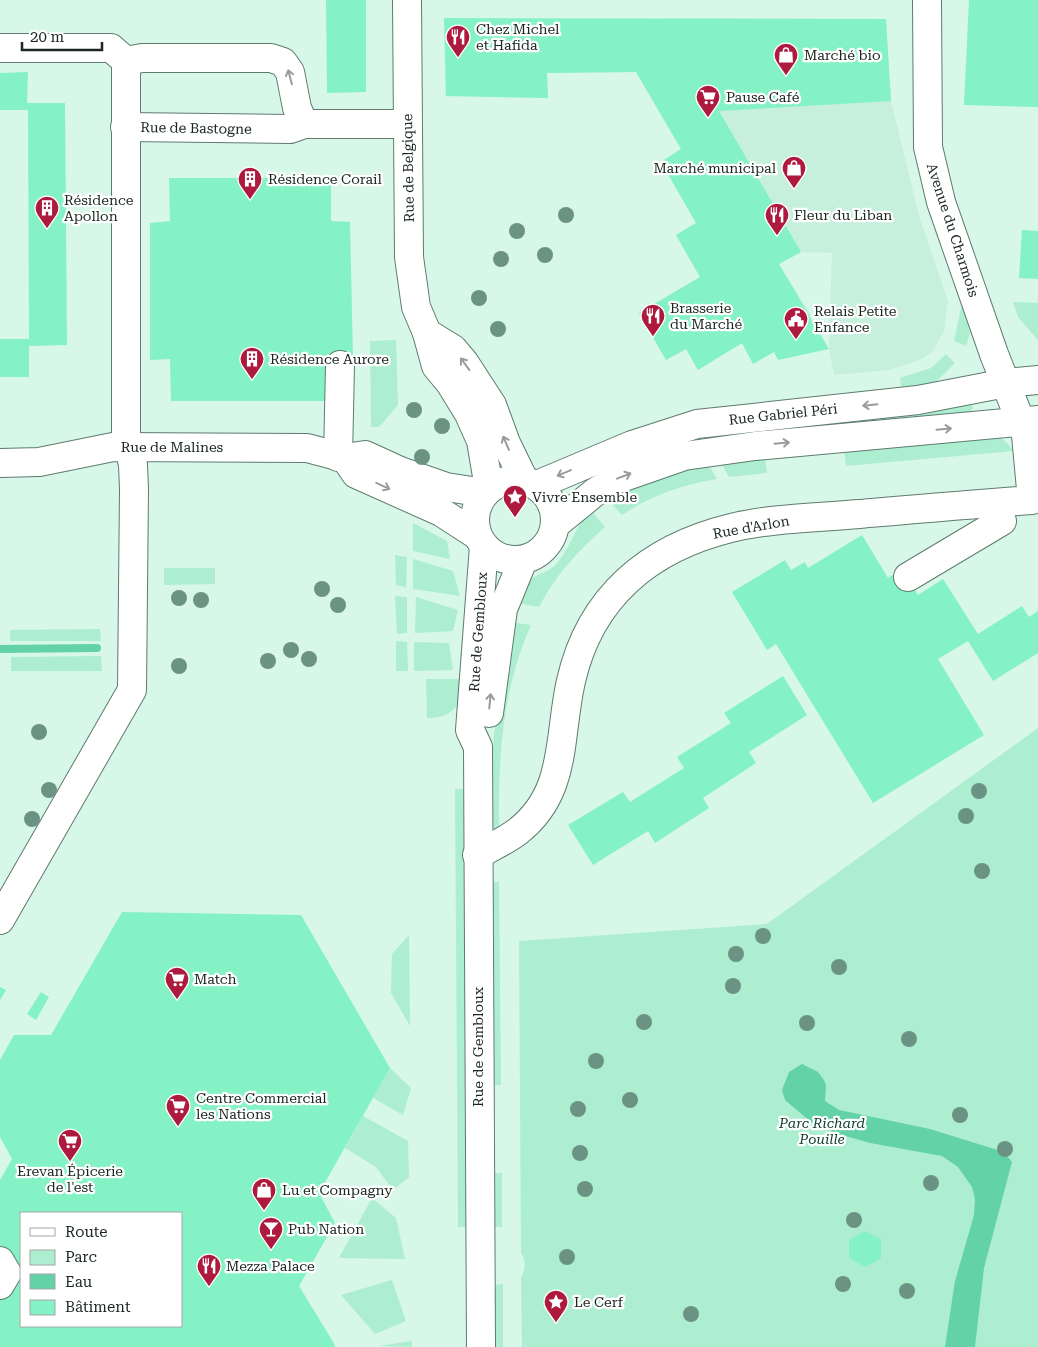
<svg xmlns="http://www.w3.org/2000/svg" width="1038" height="1347" viewBox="0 0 1038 1347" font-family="'Roboto Serif',serif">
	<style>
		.built { fill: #c6efdc }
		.green { fill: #adeed1 }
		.water { fill: #63d2a7 }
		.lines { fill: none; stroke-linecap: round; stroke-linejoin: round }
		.stream { stroke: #63d2a7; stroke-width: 8 }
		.building { fill: #84f2c5; fill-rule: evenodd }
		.minor-casing { stroke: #5e7b6e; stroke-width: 30 }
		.minor { stroke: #fff; stroke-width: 28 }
		.tree { fill: #6b9383 }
		.oneway { stroke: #989d9b }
		.labels { text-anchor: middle; stroke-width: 4.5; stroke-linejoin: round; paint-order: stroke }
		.poi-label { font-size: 14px; fill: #1a2620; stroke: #fff; text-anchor: start }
		.street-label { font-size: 14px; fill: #1a2620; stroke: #fff }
		.park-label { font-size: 14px; font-style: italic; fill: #124231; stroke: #fff }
	</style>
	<rect width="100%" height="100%" fill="#d7f7e8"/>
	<path class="built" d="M665 18 886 19 891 101 919 216 948 301 944 331 932 352 922 359 889 370 834 375 829 349 832 253 801 252 779 264 811 315 748 353 742 343 698 370 686 349 666 360 639 313 700 277 676 235 696 223 661 162 681 149 636 72 547 73 548 98 446 96 445 89H459L458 31 684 52Z"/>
	<g class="green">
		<path d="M1013 302 1038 303V340L1018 317Z"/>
		<path d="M962 303 970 333 966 346 954 341Z"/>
		<path d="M396 340 398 405 379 427H371L370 341Z"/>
		<path d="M946 354 955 363 935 383 902 395 900 378 931 368Z"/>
		<path d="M970 402 973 408 969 413 710 440 704 430Z"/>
		<path d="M997 436 1005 441 1014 451 846 466 844 450Z"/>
		<path d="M765 457 767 473 729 477 720 461Z"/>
		<path d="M707 462 717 479C682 485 652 495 622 515L605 496Z"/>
		<path d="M590 509 605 527C578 551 556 574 539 607L513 602C518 595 523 584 529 580 538 573 551 572 558 562 572 545 576 525 590 509Z"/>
		<path d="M413 523 447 541 450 559 413 551Z"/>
		<path d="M395 555 407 557 406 587 396 585Z"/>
		<path d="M413 559 453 571 460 596 413 589Z"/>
		<path d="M164 568H215V584L164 585Z"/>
		<path d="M395 596 407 597V633L397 634Z"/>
		<path d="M416 597 458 610 453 631 415 633Z"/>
		<path d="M509 622 531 625C502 690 498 759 499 829L492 837 491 774 496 713Z"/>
		<path d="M100 629 101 641H10V630Z"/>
		<path d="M396 641 407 642 408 671H396Z"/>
		<path d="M414 642 449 643 453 670 414 671Z"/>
		<path d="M101 656 102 671H11V657Z"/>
		<path d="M426 679H464C463 703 453 719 427 718Z"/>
		<path d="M1038 728V1347H522L521 1277C526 1270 526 1259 521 1253L519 941 767 924Z"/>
		<path d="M455 789H464L468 1227H458Z"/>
		<path d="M490 882H499L501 1085H491Z"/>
		<path d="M409 935 410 1026 391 993 392 954Z"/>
		<path d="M390 1068 411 1088 403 1115 373 1098Z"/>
		<path d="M363 1116 408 1141 409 1177 393 1190 376 1167 345 1148Z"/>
		<path d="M492 1173H502V1227H493Z"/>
		<path d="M372 1198 396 1218 405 1259 339 1258Z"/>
		<path d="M392 1280 406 1321 375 1334 341 1295Z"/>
		<path d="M503 1284V1347H493V1285Z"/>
		<path d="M412 1341V1347L378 1346Z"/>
	</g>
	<path class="water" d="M802 1064 818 1072 824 1080 826 1085 825 1101 839 1110 930 1129 1004 1152 1012 1162 984 1268 975 1347H945L955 1281 974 1215 975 1199 972 1187 958 1167 942 1156 870 1143 835 1133 811 1122 785 1100 782 1090 789 1072Z"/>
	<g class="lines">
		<path class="stream" d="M0 649 97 648"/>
	</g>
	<g class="building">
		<path d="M326 0H366V92L327 93Z"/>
		<path d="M969 0H1038V107L964 105Z"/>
		<path d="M444 18 886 19 891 101 719 111 801 252 779 264 829 349 778 360 774 352 753 364 742 343 698 370 686 349 666 360 639 313 700 277 676 235 696 223 661 162 681 149 636 72 547 73 548 98 446 96Z"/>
		<path d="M28 72 27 103H65L67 345 29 346V377H0V339H29L28 110H0V73Z"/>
		<path d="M169 178H331V221L350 222 353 359H333L332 401H171L170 359 150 360V223L170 221Z"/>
		<path d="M1022 230 1038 231V279L1019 278Z"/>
		<path d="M862 535 888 578 902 569 918 595 943 579 978 634 1022 606 1029 617 1038 611V653L993 681 968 641 938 659 984 735 873 803 776 644 767 650 732 592 785 560 791 570 805 562 808 568Z"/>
		<path d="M783 676 807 715 749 752 756 763 703 798 709 808 655 843 648 831 593 865 568 825 623 792 630 802 684 768 677 757 731 723 724 713Z"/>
		<path d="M122 912 301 915 390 1068 319 1193 335 1223 299 1286 335 1345 334 1347H0V1180L12 1159 0 1137V1060L14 1035H51ZM21 1213H181V1326H21Z"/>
		<path d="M0 987 6 990 0 1000Z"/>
		<path d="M41 992 49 997 36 1020 27 1014Z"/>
		<path d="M865 1231 881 1239V1258L865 1267 849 1258V1240Z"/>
	</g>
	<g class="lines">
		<defs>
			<g id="minor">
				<path d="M407 0 409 257 416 307 427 333 436 366 450 383 469 414 481 441 489 488"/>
				<path d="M0 48H111L126 61"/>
				<path d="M125 127 290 129 304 124H407"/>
				<path d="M427 333 453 349 464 362 492 405 506 443 524 480"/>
				<path d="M338 457 340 365"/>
				<path d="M345 458 356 474 441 512 478 536"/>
				<path d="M0 463 39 462 113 447 307 448 345 458 365 455 400 471 446 487 485 493"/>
				<circle cx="515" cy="520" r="40"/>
				<path d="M537 485 632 445 697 424 918 400 1006 383 1038 380"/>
				<path d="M556 524 594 493 615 480 684 456 755 446 1038 420"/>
				<path d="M908 577 1002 521"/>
				<path d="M489 713 503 609 523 560"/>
				<path d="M477 855C490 848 505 841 517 832 568 793 558 737 571 681 590 597 649 548 731 528 772 518 817 518 859 514 917 509 974 504 1032 500L1026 435 994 354 941 202 928 147 927 0"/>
				<path d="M0 920 132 690 134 489 133 465 126 434V61L142 58H271L283 62 290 72 297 108 304 124"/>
				<path d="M0 1261 7 1273 0 1285"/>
				<path d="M481 1347 478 747 470 730 484 546"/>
			</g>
		</defs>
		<use href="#minor" class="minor-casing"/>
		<use href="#minor" class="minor"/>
	</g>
	<g class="tree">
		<circle cx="566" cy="215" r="8"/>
		<circle cx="517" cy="231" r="8"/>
		<circle cx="545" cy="255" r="8"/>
		<circle cx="501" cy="259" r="8"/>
		<circle cx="479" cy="298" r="8"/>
		<circle cx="498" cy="329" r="8"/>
		<circle cx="414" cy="410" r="8"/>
		<circle cx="442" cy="426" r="8"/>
		<circle cx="422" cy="457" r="8"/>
		<circle cx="322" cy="589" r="8"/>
		<circle cx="179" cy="598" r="8"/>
		<circle cx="201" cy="600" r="8"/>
		<circle cx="338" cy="605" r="8"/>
		<circle cx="291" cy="650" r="8"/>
		<circle cx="309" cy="659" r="8"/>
		<circle cx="268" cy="661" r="8"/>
		<circle cx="179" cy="666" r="8"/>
		<circle cx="39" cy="732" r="8"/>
		<circle cx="49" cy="790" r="8"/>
		<circle cx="979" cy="791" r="8"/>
		<circle cx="966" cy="816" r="8"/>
		<circle cx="32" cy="819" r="8"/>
		<circle cx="982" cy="871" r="8"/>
		<circle cx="763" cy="936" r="8"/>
		<circle cx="736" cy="954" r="8"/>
		<circle cx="839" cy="967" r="8"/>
		<circle cx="733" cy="986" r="8"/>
		<circle cx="644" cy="1022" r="8"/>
		<circle cx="807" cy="1023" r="8"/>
		<circle cx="909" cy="1039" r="8"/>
		<circle cx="596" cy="1061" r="8"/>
		<circle cx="630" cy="1100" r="8"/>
		<circle cx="578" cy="1109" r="8"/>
		<circle cx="960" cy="1115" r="8"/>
		<circle cx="1005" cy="1149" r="8"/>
		<circle cx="580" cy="1153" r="8"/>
		<circle cx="931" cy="1183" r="8"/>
		<circle cx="585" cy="1189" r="8"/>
		<circle cx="854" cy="1220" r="8"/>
		<circle cx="567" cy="1257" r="8"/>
		<circle cx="843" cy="1284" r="8"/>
		<circle cx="907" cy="1291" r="8"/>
		<circle cx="691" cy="1314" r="8"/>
	</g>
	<defs><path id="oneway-shaft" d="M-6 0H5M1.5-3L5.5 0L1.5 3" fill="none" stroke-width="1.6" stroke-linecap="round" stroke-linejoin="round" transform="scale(1.25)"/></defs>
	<g class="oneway">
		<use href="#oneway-shaft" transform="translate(290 77) rotate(-105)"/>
		<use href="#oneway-shaft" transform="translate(465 364) rotate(-126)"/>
		<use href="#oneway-shaft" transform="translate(870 405) rotate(174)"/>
		<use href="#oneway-shaft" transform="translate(944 429) rotate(-5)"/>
		<use href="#oneway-shaft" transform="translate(506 443) rotate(-113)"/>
		<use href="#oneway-shaft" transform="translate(782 443) rotate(-5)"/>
		<use href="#oneway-shaft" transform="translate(564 473) rotate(157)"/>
		<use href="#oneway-shaft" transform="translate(624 476) rotate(-21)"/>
		<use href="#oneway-shaft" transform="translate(383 486) rotate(25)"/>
		<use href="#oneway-shaft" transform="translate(490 701) rotate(-84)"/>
	</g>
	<defs>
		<symbol id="restaurant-pin" viewBox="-11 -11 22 30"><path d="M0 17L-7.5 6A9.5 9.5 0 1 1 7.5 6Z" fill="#ae1a3d" stroke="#fff"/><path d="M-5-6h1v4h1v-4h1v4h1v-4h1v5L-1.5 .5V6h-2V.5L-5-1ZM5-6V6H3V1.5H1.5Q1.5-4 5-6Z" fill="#fff"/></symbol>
		<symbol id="shop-pin" viewBox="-11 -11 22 30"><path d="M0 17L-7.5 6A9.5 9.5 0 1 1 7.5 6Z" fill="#ae1a3d" stroke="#fff"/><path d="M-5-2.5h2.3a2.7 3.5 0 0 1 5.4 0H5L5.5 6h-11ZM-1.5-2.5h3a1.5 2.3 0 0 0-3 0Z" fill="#fff"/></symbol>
		<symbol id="supermarket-pin" viewBox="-11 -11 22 30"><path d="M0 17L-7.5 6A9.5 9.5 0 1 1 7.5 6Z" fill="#ae1a3d" stroke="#fff"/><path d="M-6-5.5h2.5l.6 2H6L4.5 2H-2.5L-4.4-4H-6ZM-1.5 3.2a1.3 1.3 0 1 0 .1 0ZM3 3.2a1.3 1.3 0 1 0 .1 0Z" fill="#fff"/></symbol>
		<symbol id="building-pin" viewBox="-11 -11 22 30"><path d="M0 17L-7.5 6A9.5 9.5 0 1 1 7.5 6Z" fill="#ae1a3d" stroke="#fff"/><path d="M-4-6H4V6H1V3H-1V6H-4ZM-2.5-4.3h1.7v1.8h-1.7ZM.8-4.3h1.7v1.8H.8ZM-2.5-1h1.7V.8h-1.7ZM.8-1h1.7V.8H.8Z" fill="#fff"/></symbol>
		<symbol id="civic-pin" viewBox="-11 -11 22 30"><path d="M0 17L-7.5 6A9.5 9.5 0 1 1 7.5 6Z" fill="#ae1a3d" stroke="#fff"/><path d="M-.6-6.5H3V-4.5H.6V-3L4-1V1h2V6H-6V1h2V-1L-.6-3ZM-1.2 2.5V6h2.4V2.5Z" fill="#fff"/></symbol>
		<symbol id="sight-pin" viewBox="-11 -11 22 30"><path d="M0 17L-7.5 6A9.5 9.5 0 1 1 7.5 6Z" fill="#ae1a3d" stroke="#fff"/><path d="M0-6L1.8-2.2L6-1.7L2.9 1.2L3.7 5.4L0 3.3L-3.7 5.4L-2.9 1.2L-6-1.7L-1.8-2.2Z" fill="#fff"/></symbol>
		<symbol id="bar-pin" viewBox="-11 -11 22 30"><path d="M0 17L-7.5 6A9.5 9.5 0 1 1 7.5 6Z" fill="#ae1a3d" stroke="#fff"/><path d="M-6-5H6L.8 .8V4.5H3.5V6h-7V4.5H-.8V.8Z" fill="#fff"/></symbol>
	</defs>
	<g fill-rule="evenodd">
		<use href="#restaurant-pin" x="444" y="23" width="28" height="38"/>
		<use href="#shop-pin" x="772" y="41" width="28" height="38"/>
		<use href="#supermarket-pin" x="694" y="83" width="28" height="38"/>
		<use href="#shop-pin" x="780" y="154" width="28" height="38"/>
		<use href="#building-pin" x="236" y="165" width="28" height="38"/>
		<use href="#building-pin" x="33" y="194" width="28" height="38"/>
		<use href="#restaurant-pin" x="763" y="201" width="28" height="38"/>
		<use href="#restaurant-pin" x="639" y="302" width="28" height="38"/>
		<use href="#civic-pin" x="782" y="305" width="28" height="38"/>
		<use href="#building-pin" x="238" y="345" width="28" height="38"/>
		<use href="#sight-pin" x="501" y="483" width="28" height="38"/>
		<use href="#supermarket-pin" x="163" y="965" width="28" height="38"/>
		<use href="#supermarket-pin" x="164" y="1092" width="28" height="38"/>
		<use href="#supermarket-pin" x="56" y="1127" width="28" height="38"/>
		<use href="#shop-pin" x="250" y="1176" width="28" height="38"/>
		<use href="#bar-pin" x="257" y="1215" width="28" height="38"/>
		<use href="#restaurant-pin" x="195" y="1252" width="28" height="38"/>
		<use href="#sight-pin" x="542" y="1288" width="28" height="38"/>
	</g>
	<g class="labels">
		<g class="poi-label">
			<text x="476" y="34">Chez Michel<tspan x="476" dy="16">et Hafida</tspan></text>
			<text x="804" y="60">Marché bio</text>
			<text x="726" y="102">Pause Café</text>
			<text x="776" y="173" text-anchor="end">Marché municipal</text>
			<text x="268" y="184">Résidence Corail</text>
			<text x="64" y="205">Résidence<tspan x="64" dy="16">Apollon</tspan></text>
			<text x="794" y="220">Fleur du Liban</text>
			<text x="670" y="313">Brasserie<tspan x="670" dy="16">du Marché</tspan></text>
			<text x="814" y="316">Relais Petite<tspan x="814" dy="16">Enfance</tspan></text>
			<text x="270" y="364">Résidence Aurore</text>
			<text x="532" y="502">Vivre Ensemble</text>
			<text x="194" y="984">Match</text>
			<text x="196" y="1103">Centre Commercial<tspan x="196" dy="16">les Nations</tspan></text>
			<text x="70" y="1176" text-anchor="middle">Erevan Épicerie<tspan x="70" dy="16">de l'est</tspan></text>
			<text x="282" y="1195">Lu et Compagny</text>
			<text x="288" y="1234">Pub Nation</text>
			<text x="226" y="1271">Mezza Palace</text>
			<text x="574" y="1307">Le Cerf</text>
		</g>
		<g class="street-label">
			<text transform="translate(196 128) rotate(1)" y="5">Rue de Bastogne</text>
			<text transform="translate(408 168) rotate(-91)" y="5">Rue de Belgique</text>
			<text transform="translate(953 230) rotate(72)" y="5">Avenue du Charmois</text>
			<text transform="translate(783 414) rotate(-6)" y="5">Rue Gabriel Péri</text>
			<text x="172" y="452">Rue de Malines</text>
			<text transform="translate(751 527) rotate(-10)" y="5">Rue d'Arlon</text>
			<text transform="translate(478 632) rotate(-86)" y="5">Rue de Gembloux</text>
			<text transform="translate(478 1047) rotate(-90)" y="5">Rue de Gembloux</text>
		</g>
		<g class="park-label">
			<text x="822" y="1128">Parc Richard<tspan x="822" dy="16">Pouille</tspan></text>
		</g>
	</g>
	<rect x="20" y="1212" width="162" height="115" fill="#ffffff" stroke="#a3a8a6"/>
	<rect x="30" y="1228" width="25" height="8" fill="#ffffff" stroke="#a3a8a6"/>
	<text x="65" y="1237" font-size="15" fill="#1a2620">Route</text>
	<rect x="30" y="1250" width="25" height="15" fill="#adeed1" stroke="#a3a8a6"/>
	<text x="65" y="1262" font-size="15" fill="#1a2620">Parc</text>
	<rect x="30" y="1274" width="25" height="15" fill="#63d2a7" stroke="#a3a8a6"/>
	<text x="65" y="1287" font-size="15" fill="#1a2620">Eau</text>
	<rect x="30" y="1300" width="25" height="15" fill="#84f2c5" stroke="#a3a8a6"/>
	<text x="65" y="1312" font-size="15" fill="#1a2620">Bâtiment</text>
	<path d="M22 42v8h80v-8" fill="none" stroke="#1a2620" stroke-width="2.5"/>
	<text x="30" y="42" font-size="15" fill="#1a2620" stroke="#ffffff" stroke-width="4" paint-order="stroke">20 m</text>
</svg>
